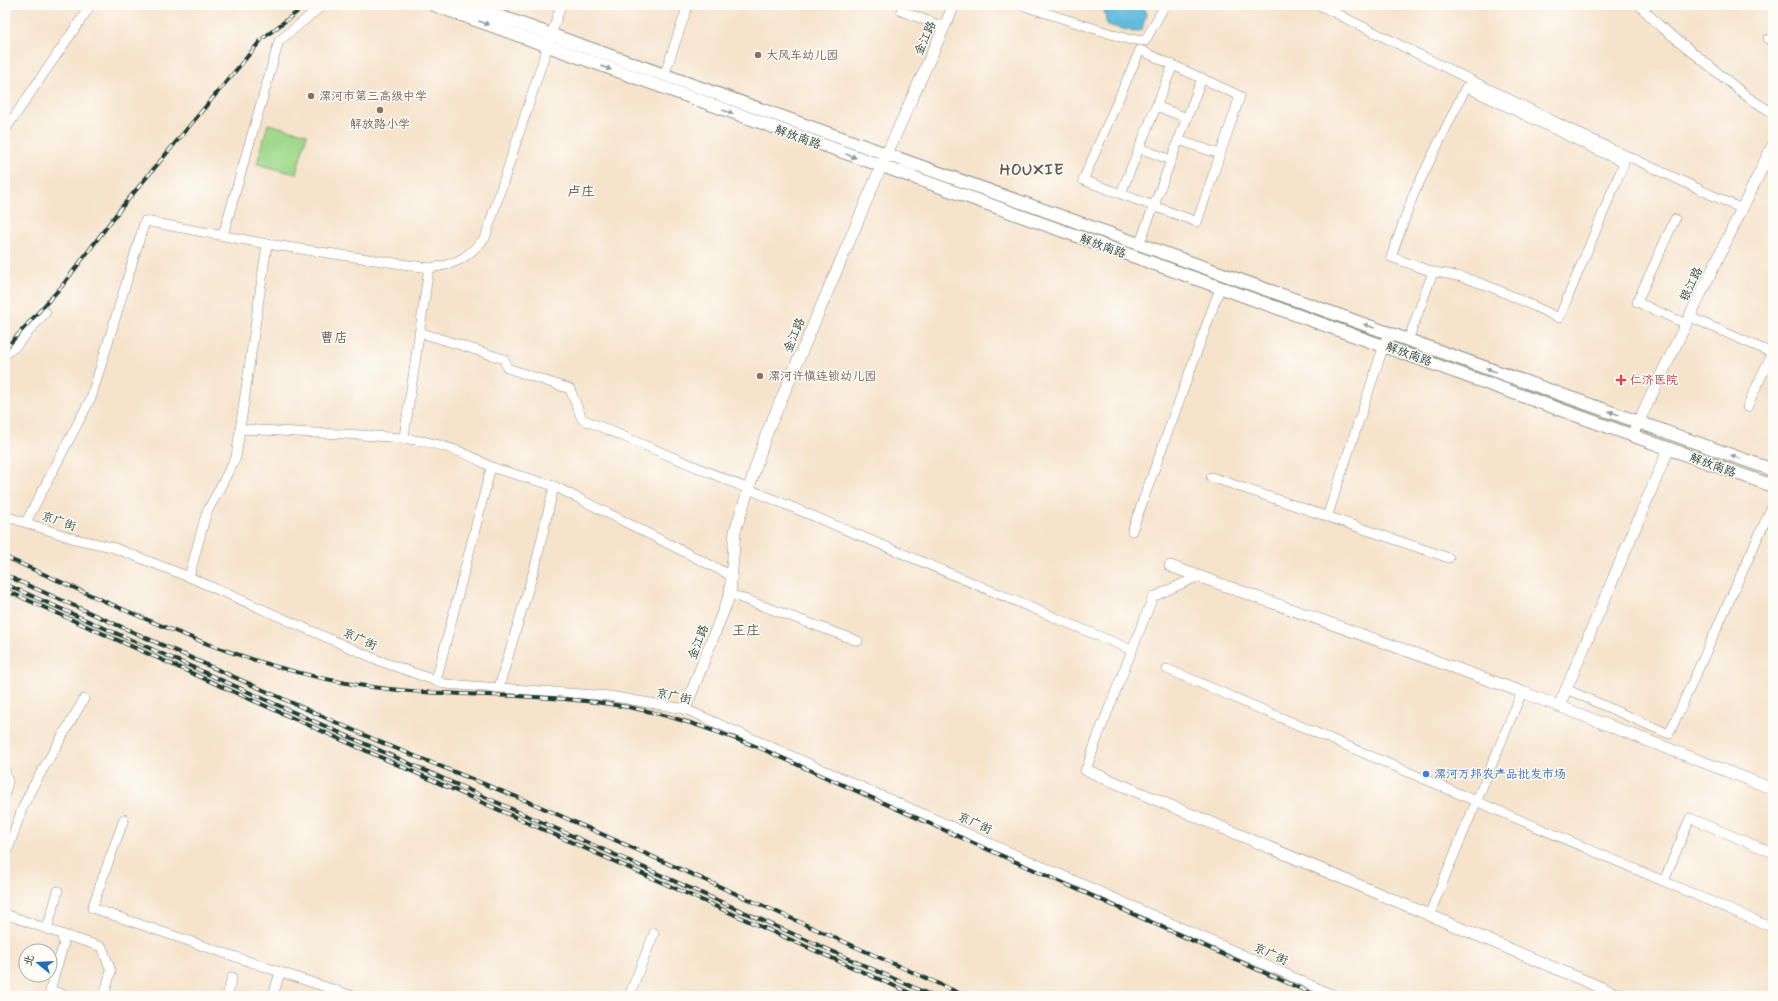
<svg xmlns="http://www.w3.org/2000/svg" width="1778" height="1001" viewBox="0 0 1778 1001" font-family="Mynerve,'LXGW WenKai TC',sans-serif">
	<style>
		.green { fill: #a1da8c; stroke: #608c60 }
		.water { fill: #5ebadc; stroke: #3e7c88 }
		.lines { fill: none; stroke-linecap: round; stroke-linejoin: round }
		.minor-casing { stroke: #8a9080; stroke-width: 10 }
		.tertiary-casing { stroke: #8a9080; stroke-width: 12 }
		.secondary-casing { stroke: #8a9080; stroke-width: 14 }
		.minor { stroke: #fff; stroke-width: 9 }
		.tertiary { stroke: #fff; stroke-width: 11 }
		.secondary { stroke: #fff; stroke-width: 12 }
		.rail-casing { stroke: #1f3d34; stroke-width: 4 }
		.rail { stroke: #fdfcf7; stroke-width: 2.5; stroke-dasharray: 8; stroke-linecap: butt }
		.oneway { fill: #8f9e9a }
		.education-dot { fill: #8d6e63; stroke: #fdfcf7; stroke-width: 1.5 }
		.health-dot { fill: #e0444e; stroke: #fdfcf7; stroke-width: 1.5 }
		.shop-dot { fill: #3f7fe0; stroke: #fdfcf7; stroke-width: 1.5 }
		.labels { text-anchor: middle; stroke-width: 3; stroke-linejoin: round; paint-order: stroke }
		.street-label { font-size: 12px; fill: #1f3d34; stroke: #fdfcf7 }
		.education-label { font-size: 12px; fill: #785e54; stroke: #fdfcf7; text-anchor: start }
		.health-label { font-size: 12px; fill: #be3a42; stroke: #fdfcf7; text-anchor: start }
		.shop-label { font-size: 12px; fill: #366cbe; stroke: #fdfcf7; text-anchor: start }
		.quarter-label { font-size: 14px; fill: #5c5c53; stroke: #fdfcf7 }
		.district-label { font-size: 16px; font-weight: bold; letter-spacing: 1px; fill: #5c5c53; stroke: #fdfcf7 }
	</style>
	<rect width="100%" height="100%" fill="#fdfcf7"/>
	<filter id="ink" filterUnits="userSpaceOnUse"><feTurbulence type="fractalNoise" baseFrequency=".025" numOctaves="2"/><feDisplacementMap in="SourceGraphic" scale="8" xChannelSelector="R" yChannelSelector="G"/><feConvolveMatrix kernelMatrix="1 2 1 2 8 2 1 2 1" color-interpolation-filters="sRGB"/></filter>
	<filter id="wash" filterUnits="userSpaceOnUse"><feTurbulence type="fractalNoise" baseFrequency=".012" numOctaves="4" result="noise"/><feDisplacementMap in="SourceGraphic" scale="16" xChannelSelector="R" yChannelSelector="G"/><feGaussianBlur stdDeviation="0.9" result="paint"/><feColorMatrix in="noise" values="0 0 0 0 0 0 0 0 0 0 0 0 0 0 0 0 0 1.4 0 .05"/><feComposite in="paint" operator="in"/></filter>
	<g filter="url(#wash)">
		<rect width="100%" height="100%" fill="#f6e3cb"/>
		<path class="green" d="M268 124 307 134 296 174 257 164Z"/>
		<path class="water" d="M1105 5H1143L1146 14 1142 30 1135 32 1107 25 1104 10Z"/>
	</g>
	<g filter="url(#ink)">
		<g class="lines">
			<defs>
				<g id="minor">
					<path d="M1021 5 1127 39 1145 41 1165 5"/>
					<path d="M1319 5 1576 132 1742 209"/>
					<path d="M1639 5 1659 25 1749 98 1773 113"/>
					<path d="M901 11 944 27"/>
					<path d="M1768 39 1773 42"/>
					<path d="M1140 50 1240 96 1197 222 1083 180Z"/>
					<path d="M664 76 688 5"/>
					<path d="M1156 106 1187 118"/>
					<path d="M5 130 91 5"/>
					<path d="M1178 140 1220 154"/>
					<path d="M1139 148 1171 160"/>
					<path d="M1121 193 1173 65"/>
					<path d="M1675 219 1637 302 1686 324"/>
					<path d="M223 235 279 41 323 5"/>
					<path d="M267 244 429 268 404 437"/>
					<path d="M1139 245 1202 78"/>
					<path d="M429 268C456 265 467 258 485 238L561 5"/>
					<path d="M1690 317 1772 353"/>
					<path d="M419 332 504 359 507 368 570 389 582 419 1132 650"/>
					<path d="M1408 340 1433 272C1477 276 1519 300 1559 318L1624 163 1466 87 1414 193 1391 257 1433 272"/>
					<path d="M5 354 15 347 46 312"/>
					<path d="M1747 407 1773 351"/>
					<path d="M240 429C275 431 309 433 344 434 398 437 444 438 491 467"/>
					<path d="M1211 477 1449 558"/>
					<path d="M5 516 75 539 112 547 189 577 380 661 445 684 609 696 685 709 1336 996"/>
					<path d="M1327 517 1388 333"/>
					<path d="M26 522 91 398 145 221 267 244 236 457 206 514 189 577"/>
					<path d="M1132 531 1220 288"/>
					<path d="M730 594 858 641"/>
					<path d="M1167 669 1773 928"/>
					<path d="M436 681 491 467 554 486"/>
					<path d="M499 687 536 563 554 486 732 576"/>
					<path d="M1566 689 1669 734 1773 504"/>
					<path d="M1086 770 1098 736 1153 597 1199 576"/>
					<path d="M5 771 8 782 5 793"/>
					<path d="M124 819 92 908 280 972"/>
					<path d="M5 858 22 809 32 788 84 699"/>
					<path d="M1664 881 1690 818 1773 853"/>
					<path d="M5 914 61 934 64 943 50 990 68 996"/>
					<path d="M1429 915 1522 692"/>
					<path d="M47 929 58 891"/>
					<path d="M61 934 102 947 111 971 104 996"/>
					<path d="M227 996 232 977"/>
					<path d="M273 996 280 972 353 996"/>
					<path d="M629 996 654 933"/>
				</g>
				<g id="tertiary">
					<path d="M1632 435 1773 145"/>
					<path d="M1170 566 1522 692 1773 789"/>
					<path d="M1559 706 1669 448"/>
					<path d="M685 709 730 594 735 531 766 435 881 167 954 5"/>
					<path d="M1086 770 1621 996"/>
				</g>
				<g id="secondary">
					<path d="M434 5 1773 486"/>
					<path d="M468 5 1773 470"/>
				</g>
			</defs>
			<use href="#minor" class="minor-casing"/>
			<use href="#tertiary" class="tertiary-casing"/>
			<use href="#secondary" class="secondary-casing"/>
			<use href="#minor" class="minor"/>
			<use href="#tertiary" class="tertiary"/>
			<use href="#secondary" class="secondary"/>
			<defs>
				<g id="rail">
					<path d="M5 349 62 286 121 208 262 39 306 5"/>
					<path d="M5 557C115 605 223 660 341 682 429 699 520 691 609 704 661 711 711 729 760 748L1317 996"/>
					<path d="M5 575 380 742 534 804 966 996"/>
					<path d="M5 584 933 996"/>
					<path d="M5 590 917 996"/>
				</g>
			</defs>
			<use href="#rail" class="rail-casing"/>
			<use href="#rail" class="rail"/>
		</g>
		<defs><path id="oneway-solid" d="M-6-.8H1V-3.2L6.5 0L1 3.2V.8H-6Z"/></defs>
		<g class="oneway">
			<use href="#oneway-solid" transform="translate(484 23) rotate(20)"/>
			<use href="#oneway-solid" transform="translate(606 68) rotate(20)"/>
			<use href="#oneway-solid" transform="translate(728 112) rotate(20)"/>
			<use href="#oneway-solid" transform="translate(851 156) rotate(20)"/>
			<use href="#oneway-solid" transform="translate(1369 326) rotate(-161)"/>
			<use href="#oneway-solid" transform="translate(1491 370) rotate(-160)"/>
			<use href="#oneway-solid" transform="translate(1614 413) rotate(-160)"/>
			<use href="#oneway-solid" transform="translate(1736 457) rotate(-160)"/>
		</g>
	</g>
	<g class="education-dot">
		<circle cx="758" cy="55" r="4"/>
		<circle cx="311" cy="96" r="4"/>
		<circle cx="380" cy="110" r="4"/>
		<circle cx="760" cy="376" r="4"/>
	</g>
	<path class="health-dot" d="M1619 374h4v4h4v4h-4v4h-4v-4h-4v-4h4z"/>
	<circle class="shop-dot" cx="1426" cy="774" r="4"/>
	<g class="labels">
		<g class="street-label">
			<text transform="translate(925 38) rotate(-66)" y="4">金江路</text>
			<text transform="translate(798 137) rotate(20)" y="4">解放南路</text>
			<text transform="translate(1103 246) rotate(20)" y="4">解放南路</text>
			<text transform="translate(1691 284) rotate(-64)" y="4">银江路</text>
			<text transform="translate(794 335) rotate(-67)" y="4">金江路</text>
			<text transform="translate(1409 354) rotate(20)" y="4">解放南路</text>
			<text transform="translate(1713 465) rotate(20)" y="4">解放南路</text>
			<text transform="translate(59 521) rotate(19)" y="4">京广街</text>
			<text transform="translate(360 639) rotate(24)" y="4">京广街</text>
			<text transform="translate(698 642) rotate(-69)" y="4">金江路</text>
			<text transform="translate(674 696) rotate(12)" y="4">京广街</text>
			<text transform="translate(975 823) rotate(24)" y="4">京广街</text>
			<text transform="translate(1271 954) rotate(24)" y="4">京广街</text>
		</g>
		<g class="education-label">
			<text x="766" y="59">大风车幼儿园</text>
			<text x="319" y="100">漯河市第三高级中学</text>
			<text x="380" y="128" text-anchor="middle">解放路小学</text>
			<text x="768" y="380">漯河许慎连锁幼儿园</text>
		</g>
		<g class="health-label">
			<text x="1630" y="384">仁济医院</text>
		</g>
		<g class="shop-label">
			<text x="1434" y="778">漯河万邦农产品批发市场</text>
		</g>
		<g class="quarter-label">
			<text x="581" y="196">卢庄</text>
			<text x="334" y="342">曹店</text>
			<text x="746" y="635">王庄</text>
		</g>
		<g class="district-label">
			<text x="1032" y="175">HOUXIE</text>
		</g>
	</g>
	<rect width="1778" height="1001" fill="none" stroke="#fdfcf7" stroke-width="20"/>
	<g transform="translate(38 963) rotate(288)"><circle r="19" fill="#fdfcf7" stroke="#a4b0a9"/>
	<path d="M0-3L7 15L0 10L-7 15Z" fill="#1f6fb2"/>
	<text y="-6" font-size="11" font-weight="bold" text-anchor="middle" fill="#1f3d34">北</text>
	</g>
</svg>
